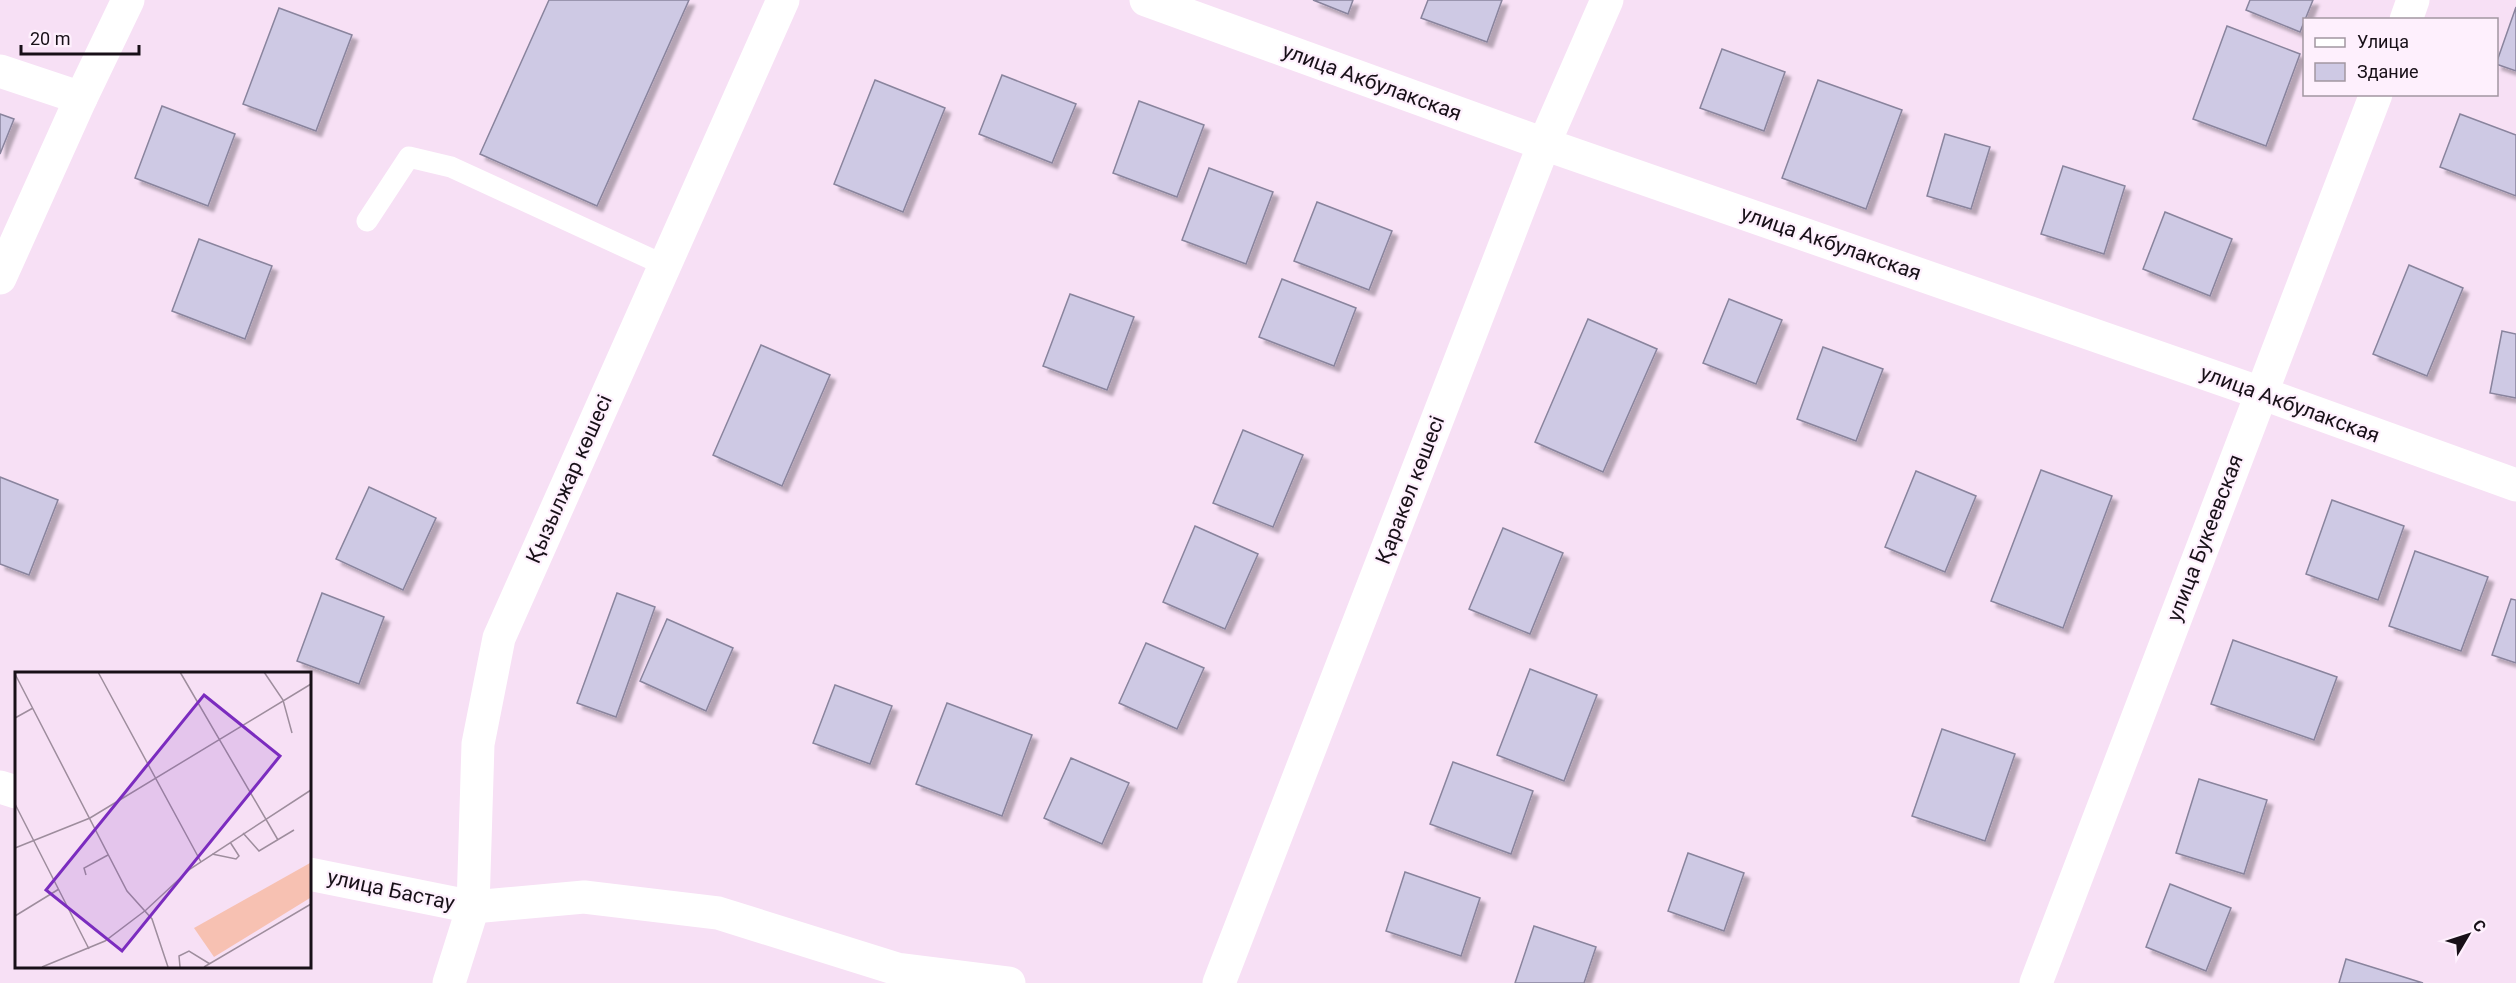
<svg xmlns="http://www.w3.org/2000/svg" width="2516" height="983" viewBox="0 0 2516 983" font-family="Roboto,sans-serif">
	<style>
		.building { fill: #cec9e4; stroke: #89849d; stroke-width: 1.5; filter: url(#shadow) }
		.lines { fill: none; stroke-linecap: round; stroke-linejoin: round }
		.service { stroke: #fff; stroke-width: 21 }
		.minor { stroke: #fff; stroke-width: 33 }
		.tertiary { stroke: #fff; stroke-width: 33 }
		.labels { text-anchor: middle; stroke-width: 4.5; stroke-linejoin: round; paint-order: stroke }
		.street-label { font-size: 21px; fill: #181018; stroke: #fef0fd }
		.inset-road { fill: none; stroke: #9e8d9d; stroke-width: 1.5 }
		.view { fill: #7b2cbf; fill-opacity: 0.15; stroke: #7b2cbf; stroke-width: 3 }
		.inset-edge { fill: none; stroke: #181018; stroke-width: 3 }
	</style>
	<defs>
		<filter id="shadow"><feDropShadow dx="5.5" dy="5.5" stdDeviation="1.5" flood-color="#0004"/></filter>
	</defs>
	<rect width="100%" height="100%" fill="#f7e0f5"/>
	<g class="building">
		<path d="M549 0H689L597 206 480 154Z"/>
		<path d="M1313 0H1353L1348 14Z"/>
		<path d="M1428 0H1502L1487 42 1421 18Z"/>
		<path d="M2250 0H2313L2300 32 2246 10Z"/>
		<path d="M2516 7V71L2496 64Z"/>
		<path d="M279 8 352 35 316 131 243 104Z"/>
		<path d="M2227 26 2300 54 2266 146 2193 119Z"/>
		<path d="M1722 49 1785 72 1764 131 1700 108Z"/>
		<path d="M1002 75 1076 104 1052 163 979 134Z"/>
		<path d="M875 80 945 108 903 212 834 184Z"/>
		<path d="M1818 80 1902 110 1866 209 1782 178Z"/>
		<path d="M1139 101 1204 125 1177 197 1113 173Z"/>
		<path d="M162 106 235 134 208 206 135 178Z"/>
		<path d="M0 114 14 119 0 154Z"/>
		<path d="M2460 114 2516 135V196L2440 167Z"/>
		<path d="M1945 134 1990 147 1971 209 1927 196Z"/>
		<path d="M2063 166 2125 186 2104 254 2041 234Z"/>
		<path d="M1209 168 1273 192 1246 264 1182 240Z"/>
		<path d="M1317 202 1392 231 1369 290 1294 261Z"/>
		<path d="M2165 212 2232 239 2210 296 2143 269Z"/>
		<path d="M199 239 272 266 245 339 172 311Z"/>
		<path d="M2409 265 2463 288 2427 376 2373 354Z"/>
		<path d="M1282 279 1356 308 1334 366 1259 337Z"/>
		<path d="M1070 294 1134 317 1107 390 1043 366Z"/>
		<path d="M1729 299 1782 320 1756 384 1703 363Z"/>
		<path d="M1588 319 1657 349 1603 472 1535 442Z"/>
		<path d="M2502 331 2516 334V398L2490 393Z"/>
		<path d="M761 345 830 375 782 486 713 455Z"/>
		<path d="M1823 347 1883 369 1856 441 1797 419Z"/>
		<path d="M1243 430 1303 455 1273 527 1213 503Z"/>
		<path d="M2041 470 2112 496 2063 628 1991 601Z"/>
		<path d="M1916 471 1976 496 1945 572 1885 547Z"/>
		<path d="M0 477 58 500 29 575 0 564Z"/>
		<path d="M369 487 436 518 403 590 336 559Z"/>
		<path d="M2332 500 2404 526 2378 600 2306 574Z"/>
		<path d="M1195 526 1258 554 1225 629 1163 602Z"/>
		<path d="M1503 528 1563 553 1530 634 1469 609Z"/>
		<path d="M2415 551 2488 577 2461 651 2389 626Z"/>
		<path d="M322 593 384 617 359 684 297 661Z"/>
		<path d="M617 593 655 607 616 717 577 703Z"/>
		<path d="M2511 599 2516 600V663L2492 655Z"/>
		<path d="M667 619 733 648 706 711 640 681Z"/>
		<path d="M2233 640 2337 677 2314 740 2211 704Z"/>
		<path d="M1146 643 1204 668 1177 729 1119 703Z"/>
		<path d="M1530 669 1597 695 1564 781 1497 755Z"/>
		<path d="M835 685 892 706 870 764 813 743Z"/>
		<path d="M947 703 1032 735 1002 816 916 784Z"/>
		<path d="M1942 729 2015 754 1985 841 1912 816Z"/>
		<path d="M1071 758 1129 783 1102 844 1044 818Z"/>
		<path d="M1453 762 1533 791 1511 854 1430 824Z"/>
		<path d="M2199 779 2267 800 2244 874 2176 853Z"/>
		<path d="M1688 853 1744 873 1724 931 1668 911Z"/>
		<path d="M1405 872 1480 898 1461 956 1386 931Z"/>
		<path d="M2170 884 2231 908 2206 971 2146 947Z"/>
		<path d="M1534 926 1596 947 1584 983H1515Z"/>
		<path d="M2346 959 2423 983H2339Z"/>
	</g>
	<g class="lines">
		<path class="service" d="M367 221 409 157 451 167 664 265"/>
		<g class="minor">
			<path d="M1146 0 1544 144 2261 393 2516 485"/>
			<path d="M2406 20 2413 0"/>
			<path d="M0 71 81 98"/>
			<path d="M0 278 81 98 128 0"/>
			<path d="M0 787 16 792"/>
			<path d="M309 874 473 907 584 897 718 913 897 969 1009 983"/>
			<path d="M1219 983 1544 144 1607 0"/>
			<path d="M2036 983 2376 94"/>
		</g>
		<path class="tertiary" d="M449 983 473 907 478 744 499 638 783 0"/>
	</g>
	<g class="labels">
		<g class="street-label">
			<text transform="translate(1372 82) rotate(20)" y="7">улица Акбулакская</text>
			<text transform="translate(1831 243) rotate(19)" y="7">улица Акбулакская</text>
			<text transform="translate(2290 404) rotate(20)" y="7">улица Акбулакская</text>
			<text transform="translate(569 479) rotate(-66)" y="7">Қызылжар көшесі</text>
			<text transform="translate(1410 490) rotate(-69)" y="7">Қаракөл көшесі</text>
			<text transform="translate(2205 538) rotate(-69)" y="7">улица Букеевская</text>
			<text transform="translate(391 890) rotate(12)" y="7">улица Бастау</text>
		</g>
	</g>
	<g transform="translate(15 672)">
		<rect width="296" height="296" fill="#f7e0f5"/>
		<path d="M295 191V226L199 285 179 256Z" fill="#f7c1b2"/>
		<path class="inset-road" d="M83 0 186 190M165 0 263 168M249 0 268 28 277 61M0 2 112 219 137 247 153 295M0 46 18 36M0 132 74 277M228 161 244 179 279 158M0 176 75 146 296 12M197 182 221 187 224 184 215 170M71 203 69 196 93 183M0 244 44 217M27 295 90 269 131 238 175 197 296 118M165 295 164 284 174 279 195 292M189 295 296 232"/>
		<path class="view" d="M189 23 265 84 107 279 31 218Z"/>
		<rect width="296" height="296" class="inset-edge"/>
	</g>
	<rect x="2303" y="18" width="195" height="78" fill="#fef0fd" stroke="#a296a1" stroke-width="1.5"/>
	<rect x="2315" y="38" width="30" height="9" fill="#ffffff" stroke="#a296a1" stroke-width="1.5"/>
	<text x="2357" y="48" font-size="18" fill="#181018">Улица</text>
	<rect x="2315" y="63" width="30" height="18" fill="#cec9e4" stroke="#a296a1" stroke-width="1.5"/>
	<text x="2357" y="78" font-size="18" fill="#181018">Здание</text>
	<g transform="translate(2468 935) rotate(51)" stroke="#fef0fd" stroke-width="4.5" paint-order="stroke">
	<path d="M0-4.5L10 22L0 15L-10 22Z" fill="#181018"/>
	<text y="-9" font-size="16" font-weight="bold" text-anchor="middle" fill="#181018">С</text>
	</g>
	<path d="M21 45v9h118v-9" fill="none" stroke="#181018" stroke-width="3"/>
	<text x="30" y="45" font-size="18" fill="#181018" stroke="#fef0fd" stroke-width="4.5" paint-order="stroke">20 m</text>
</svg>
